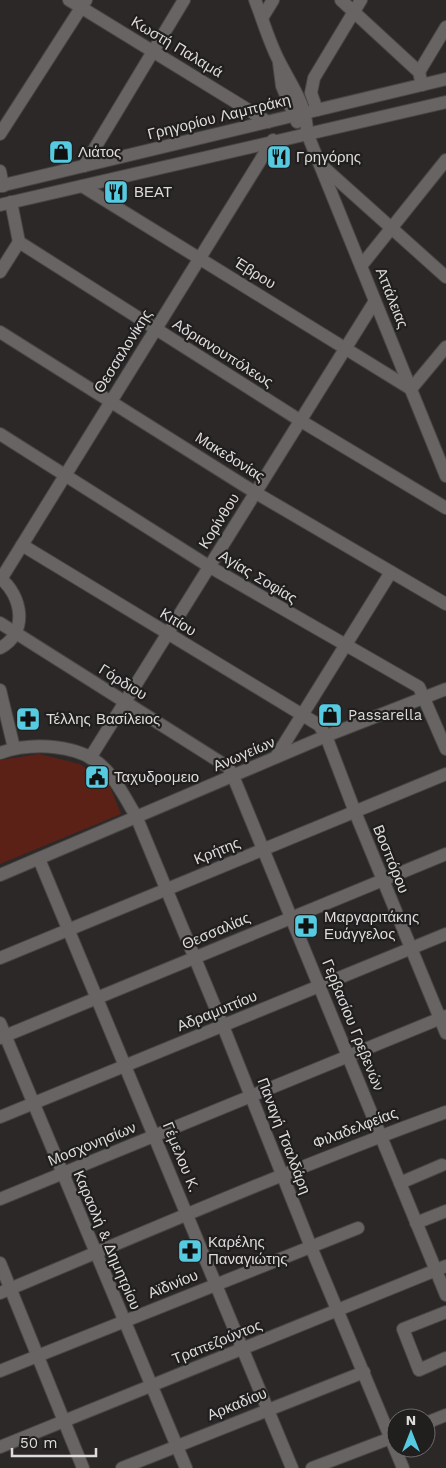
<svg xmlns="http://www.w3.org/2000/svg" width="446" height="1468" viewBox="0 0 446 1468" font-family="'Work Sans',sans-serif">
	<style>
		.green { fill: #5c2116 }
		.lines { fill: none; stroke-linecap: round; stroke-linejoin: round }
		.street-casing { stroke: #484645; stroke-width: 14 }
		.secondary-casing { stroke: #484645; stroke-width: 14 }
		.street { stroke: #686464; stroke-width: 12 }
		.secondary { stroke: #686464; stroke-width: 12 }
		.labels { text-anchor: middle; stroke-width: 4.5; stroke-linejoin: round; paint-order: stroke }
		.street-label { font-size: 15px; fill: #dddbdb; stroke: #211e1e }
		.poi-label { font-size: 15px; fill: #dddbdb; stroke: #211e1e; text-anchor: start }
	</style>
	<rect width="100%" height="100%" fill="#2b2827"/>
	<path class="green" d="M39 754 80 764 110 787 121 814 0 864V760Z"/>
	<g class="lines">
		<defs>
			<g id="street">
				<path d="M341 0 419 72 422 85"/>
				<path d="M262 18 273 0"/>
				<path d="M419 72 446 27"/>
				<path d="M317 110 311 93 314 78 361 0"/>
				<path d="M0 134 86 0"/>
				<path d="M320 164 446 277"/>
				<path d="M84 166 184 0"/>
				<path d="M0 171 3 186"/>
				<path d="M82 186 411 389 446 347"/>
				<path d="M11 202 19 242 301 421 446 508"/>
				<path d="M361 266 446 160"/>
				<path d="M0 272 19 242"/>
				<path d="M0 332 256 493 446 604"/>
				<path d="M0 434 210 567 419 687 446 749"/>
				<path d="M22 545 319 725 326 736 355 812 446 1033"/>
				<path d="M0 578C22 595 29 633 0 648"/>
				<path d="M1 579 273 140"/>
				<path d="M0 623 228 767 233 776"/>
				<path d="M276 757 391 572"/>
				<path d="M90 758 375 301"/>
				<path d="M136 816 223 1026 311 1247 403 1468"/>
				<path d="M0 958 446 774"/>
				<path d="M0 1023 186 1468"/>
				<path d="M0 1038 446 854"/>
				<path d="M0 1117 446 934"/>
				<path d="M400 1183 442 1165"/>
				<path d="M0 1199 446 1016"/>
				<path d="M416 1223 446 1211"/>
				<path d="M0 1263 83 1468"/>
				<path d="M0 1293C148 1231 295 1167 446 1112"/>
				<path d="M446 1312 403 1329 419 1370 446 1358"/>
				<path d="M0 1371 358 1228"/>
				<path d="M426 1423 446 1415"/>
				<path d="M0 1447 446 1266"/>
				<path d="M122 1468 364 1372"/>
				<path d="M312 1468 396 1436"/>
			</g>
			<g id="secondary">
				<path d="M69 0 268 122"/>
				<path d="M255 0C263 20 269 42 279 61 291 85 307 105 307 133L446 476"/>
				<path d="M279 63 282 86 297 122"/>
				<path d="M0 186 446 79"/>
				<path d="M0 205 446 102"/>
				<path d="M0 690 14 748"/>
				<path d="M0 753C31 742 82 743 106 770 118 783 127 801 136 816"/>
				<path d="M233 776 446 1295"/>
				<path d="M39 859 292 1468"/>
				<path d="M0 875 326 736 446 689"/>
			</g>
		</defs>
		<use href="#street" class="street-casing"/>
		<use href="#secondary" class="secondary-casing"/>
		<use href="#street" class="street"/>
		<use href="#secondary" class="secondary"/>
	</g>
	<defs>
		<symbol id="shop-square" viewBox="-11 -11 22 22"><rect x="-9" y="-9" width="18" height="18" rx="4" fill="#55cae0" stroke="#211e1e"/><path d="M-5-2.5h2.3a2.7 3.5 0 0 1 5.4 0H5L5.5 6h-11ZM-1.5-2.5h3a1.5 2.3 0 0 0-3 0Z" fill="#111"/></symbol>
		<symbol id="restaurant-square" viewBox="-11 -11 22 22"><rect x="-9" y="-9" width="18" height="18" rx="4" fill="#55cae0" stroke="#211e1e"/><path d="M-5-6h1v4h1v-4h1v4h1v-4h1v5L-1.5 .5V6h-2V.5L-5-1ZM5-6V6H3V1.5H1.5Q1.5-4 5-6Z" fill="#111"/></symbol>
		<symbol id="pharmacy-square" viewBox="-11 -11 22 22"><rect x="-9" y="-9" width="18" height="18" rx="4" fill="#55cae0" stroke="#211e1e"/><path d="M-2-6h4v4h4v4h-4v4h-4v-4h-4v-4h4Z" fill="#111"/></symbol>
		<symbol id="civic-square" viewBox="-11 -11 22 22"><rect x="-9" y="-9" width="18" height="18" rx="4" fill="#55cae0" stroke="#211e1e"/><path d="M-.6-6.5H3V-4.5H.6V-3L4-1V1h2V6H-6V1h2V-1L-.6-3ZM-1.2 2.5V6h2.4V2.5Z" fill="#111"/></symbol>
	</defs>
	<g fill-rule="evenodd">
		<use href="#shop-square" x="47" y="138" width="28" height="28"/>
		<use href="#restaurant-square" x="265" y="143" width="28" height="28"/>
		<use href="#restaurant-square" x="102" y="178" width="28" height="28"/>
		<use href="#shop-square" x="316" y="701" width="28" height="28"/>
		<use href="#pharmacy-square" x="14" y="705" width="28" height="28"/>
		<use href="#civic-square" x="83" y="763" width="28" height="28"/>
		<use href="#pharmacy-square" x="292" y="912" width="28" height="28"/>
		<use href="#pharmacy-square" x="176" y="1237" width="28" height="28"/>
	</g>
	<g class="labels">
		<g class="street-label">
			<text transform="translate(177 47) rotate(31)" y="5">Κωστή Παλαμά</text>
			<text transform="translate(219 117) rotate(-14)" y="5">Γρηγορίου Λαμπράκη</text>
			<text transform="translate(255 273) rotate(32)" y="5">Έβρου</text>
			<text transform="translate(392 298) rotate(68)" y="5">Αττάλειας</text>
			<text transform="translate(123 351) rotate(-58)" y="5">Θεσσαλονίκης</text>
			<text transform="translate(223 353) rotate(32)" y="5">Αδριανουπόλεως</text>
			<text transform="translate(230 457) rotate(32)" y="5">Μακεδονίας</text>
			<text transform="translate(219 521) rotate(-58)" y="5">Κορίνθου</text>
			<text transform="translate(258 577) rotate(31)" y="5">Αγίας Σοφίας</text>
			<text transform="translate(178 622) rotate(31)" y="5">Κιτίου</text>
			<text transform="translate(123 682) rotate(32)" y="5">Γόρδιου</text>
			<text transform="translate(244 754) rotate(-23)" y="5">Ανωγείων</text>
			<text transform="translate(217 851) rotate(-22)" y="5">Κρήτης</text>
			<text transform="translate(391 859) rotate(68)" y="5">Βοσπόρου</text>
			<text transform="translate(216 931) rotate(-23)" y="5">Θεσσαλίας</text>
			<text transform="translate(217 1011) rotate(-22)" y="5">Αδραμυττίου</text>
			<text transform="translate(353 1025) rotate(68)" y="5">Γερβασίου Γρεβενών</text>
			<text transform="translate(355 1128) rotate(-21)" y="5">Φιλαδελφείας</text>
			<text transform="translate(284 1136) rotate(69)" y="5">Παναγή Τσαλδάρη</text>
			<text transform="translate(92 1144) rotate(-22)" y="5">Μοσχονησίων</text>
			<text transform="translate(181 1157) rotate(68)" y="5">Γέμελου Κ.</text>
			<text transform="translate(107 1240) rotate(67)" y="5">Καραολή &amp; Δημητρίου</text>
			<text transform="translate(173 1284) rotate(-22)" y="5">Αϊδινίου</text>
			<text transform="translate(217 1342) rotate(-22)" y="5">Τραπεζούντος</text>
			<text transform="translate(237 1404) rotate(-22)" y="5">Αρκαδίου</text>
		</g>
		<g class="poi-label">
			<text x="78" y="157">Λιάτος</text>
			<text x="296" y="162">Γρηγόρης</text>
			<text x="134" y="197">ΒΕΑΤ</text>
			<text x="348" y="720">Passarella</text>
			<text x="46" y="724">Τέλλης Βασίλειος</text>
			<text x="114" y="782">Ταχυδρομειο</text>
			<text x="324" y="922">Μαργαριτάκης<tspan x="324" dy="17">Ευάγγελος</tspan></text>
			<text x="208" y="1247">Καρέλης<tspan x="208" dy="17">Παναγιώτης</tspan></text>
		</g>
	</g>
	<g transform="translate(411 1433)"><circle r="24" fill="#211e1e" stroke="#6c6a6a"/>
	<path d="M0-4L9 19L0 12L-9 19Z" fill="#55cae0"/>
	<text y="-8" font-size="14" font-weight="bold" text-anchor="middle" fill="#dddbdb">N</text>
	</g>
	<path d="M12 1448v8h84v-8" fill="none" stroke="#dddbdb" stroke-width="2.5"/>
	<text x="20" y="1448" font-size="15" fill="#dddbdb" stroke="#211e1e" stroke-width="4" paint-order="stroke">50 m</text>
</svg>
